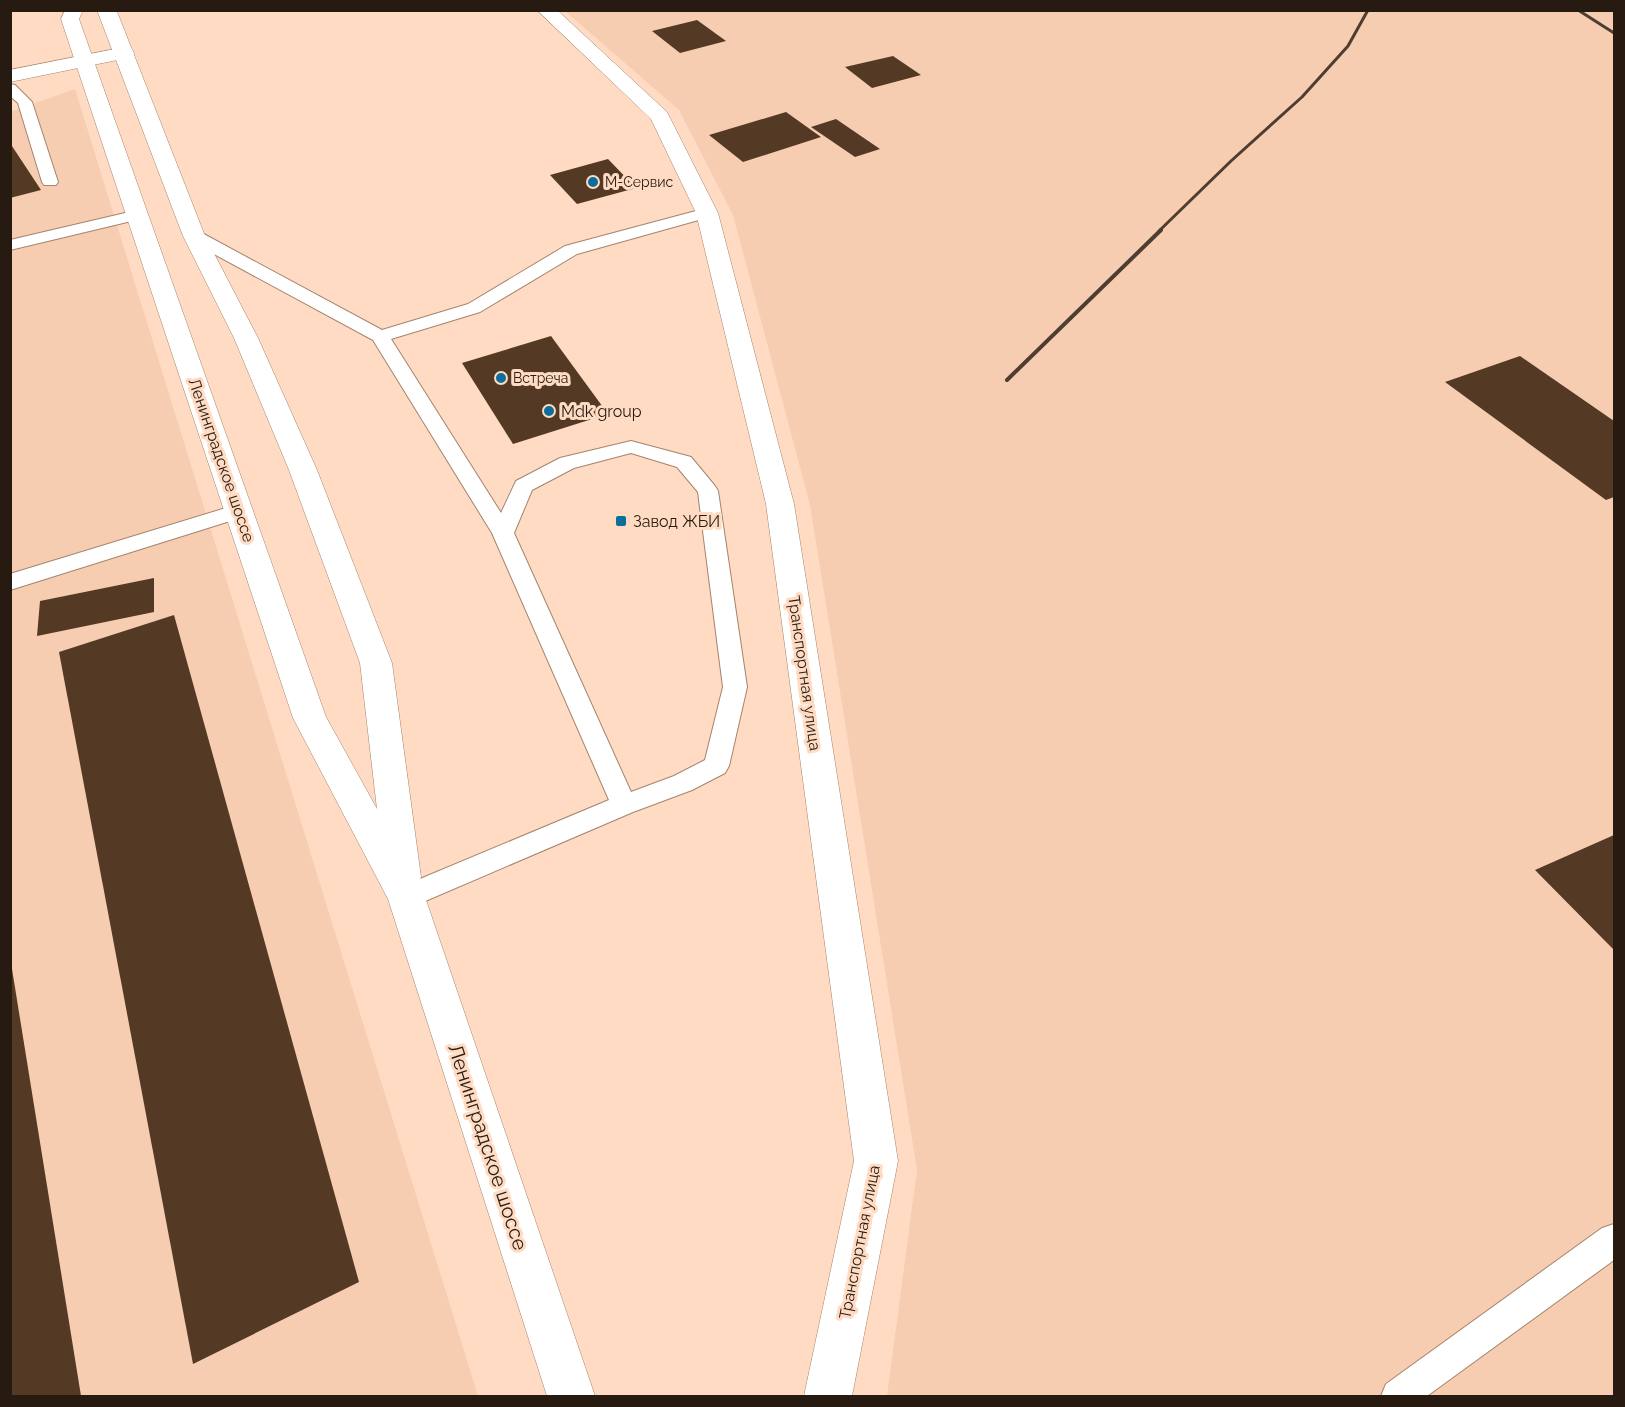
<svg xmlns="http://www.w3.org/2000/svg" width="1625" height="1407" viewBox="0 0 1625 1407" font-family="Raleway,sans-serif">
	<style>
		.built { fill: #f7cdb1 }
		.building { fill: #543924 }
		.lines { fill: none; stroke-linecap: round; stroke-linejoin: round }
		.lane-casing { stroke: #a4846d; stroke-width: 2 }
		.street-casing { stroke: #a4846d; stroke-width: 1 }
		.primary-casing { stroke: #a4846d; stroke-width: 1 }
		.lane { fill: #fff; fill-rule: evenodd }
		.street { fill: #fff; fill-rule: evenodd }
		.primary { fill: #fff; fill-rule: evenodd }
		.rail-far1 { stroke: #4e3d31; stroke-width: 3 }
		.rail { stroke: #4e3d31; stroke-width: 4 }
		.poi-dot { fill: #0d6d9b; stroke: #fedbc2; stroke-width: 2 }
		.labels { text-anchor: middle; stroke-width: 6; stroke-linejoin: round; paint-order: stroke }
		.far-poi-label { font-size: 14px; fill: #271b11; stroke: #fedbc2; text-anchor: start }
		.poi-label { font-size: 16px; fill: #271b11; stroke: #fedbc2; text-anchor: start }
		.street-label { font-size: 16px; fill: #271b11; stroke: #fedbc2 }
		.near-street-label { font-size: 20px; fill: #271b11; stroke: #fedbc2 }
	</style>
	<rect width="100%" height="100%" fill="#fedbc2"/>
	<g class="built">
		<path d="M565 11H1614V1396H887L917 1170 810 505 733 215 679 110Z"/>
		<path d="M75 89 478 1396H11L10 112Z"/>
	</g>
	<g class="building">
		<path d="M697 20 726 41 680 53 652 31Z"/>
		<path d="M893 56 921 75 872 88 845 67Z"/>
		<path d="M786 112 821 137 743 162 709 135Z"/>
		<path d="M836 119 880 149 855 157 811 127Z"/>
		<path d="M10 143 41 190 10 198Z"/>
		<path d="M608 159 636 188 577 204 550 175Z"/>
		<path d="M551 336 608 414 513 444 462 363Z"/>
		<path d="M1520 356 1614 421V497L1606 500 1445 382Z"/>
		<path d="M154 578V612L37 636 40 601Z"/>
		<path d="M174 615 359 1282 193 1364 59 652Z"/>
		<path d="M1614 835V950L1535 870Z"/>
		<path d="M10 969H12L81 1396H10Z"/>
	</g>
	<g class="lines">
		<defs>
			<g id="lane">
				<path d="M10 84 15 85 32 102 58 182 56 185H44L42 182 18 103 10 96Z"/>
				<path d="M707 208 715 213 713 216 577 254 480 312 391 339 501 513 516 481 560 458 631 441 691 457 715 486 718 491 747 687 729 766 725 773 692 790 633 812 416 905 406 909 396 905 392 897 396 889 609 800 492 533 373 340 188 240 186 236 194 231 200 232 382 330 468 304 565 246ZM631 453 677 467 698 492 723 687 705 760 674 776 631 792 514 533 532 490 574 468Z"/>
				<path d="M138 210 144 212 146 215 144 218 10 250V240Z"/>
				<path d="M239 504 246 506 249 511 246 516 10 590V574Z"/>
				<path d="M1614 1224V1260L1427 1396H1381L1386 1384 1602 1228Z"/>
			</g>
			<g id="street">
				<path d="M537 10H557L667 112 718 213 794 504 898 1161 852 1396H804L854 1161 766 504 696 213 651 119Z"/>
				<path d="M125 47 132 49 134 53 132 57 10 82V70Z"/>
			</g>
			<path id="primary" d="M65 10H83L79 19 326 717 377 809 360 663 289 470 234 338 183 236 97 10H115L118 14 205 236 258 338 317 470 392 663 421 877 418 884 425 897 595 1396H547L388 899 293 718 61 19Z"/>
		</defs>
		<use href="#lane" class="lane-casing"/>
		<use href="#street" class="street-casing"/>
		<use href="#primary" class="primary-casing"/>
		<use href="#lane" class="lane"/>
		<use href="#street" class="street"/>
		<use href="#primary" class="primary"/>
		<g class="rail-far1">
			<path d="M1578 10 1614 33"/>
			<path d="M1159 231 1231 161 1302 97 1348 46 1368 10"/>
		</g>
		<path class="rail" d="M1007 380 1161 230"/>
	</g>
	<g class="poi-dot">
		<circle cx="593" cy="182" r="6"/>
		<circle cx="501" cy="378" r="6"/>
		<circle cx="549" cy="411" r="6"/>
		<rect x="615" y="515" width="12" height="12" rx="3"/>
	</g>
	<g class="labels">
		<g class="far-poi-label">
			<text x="605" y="187">М-Сервис</text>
			<text x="513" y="383">Встреча</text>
		</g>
		<g class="poi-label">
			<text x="561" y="417">Mdk group</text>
			<text x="633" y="527">Завод ЖБИ</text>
		</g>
		<g class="street-label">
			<text transform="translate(222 460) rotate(71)" y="6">Ленинградское шоссе</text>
			<text transform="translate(805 673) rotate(82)" y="6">Транспортная улица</text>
			<text transform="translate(859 1242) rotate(-79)" y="6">Транспортная улица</text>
		</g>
		<g class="near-street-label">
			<text transform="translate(488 1147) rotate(72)" y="7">Ленинградское шоссе</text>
		</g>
	</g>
	<rect width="1625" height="1407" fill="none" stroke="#271b11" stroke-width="24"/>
</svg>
